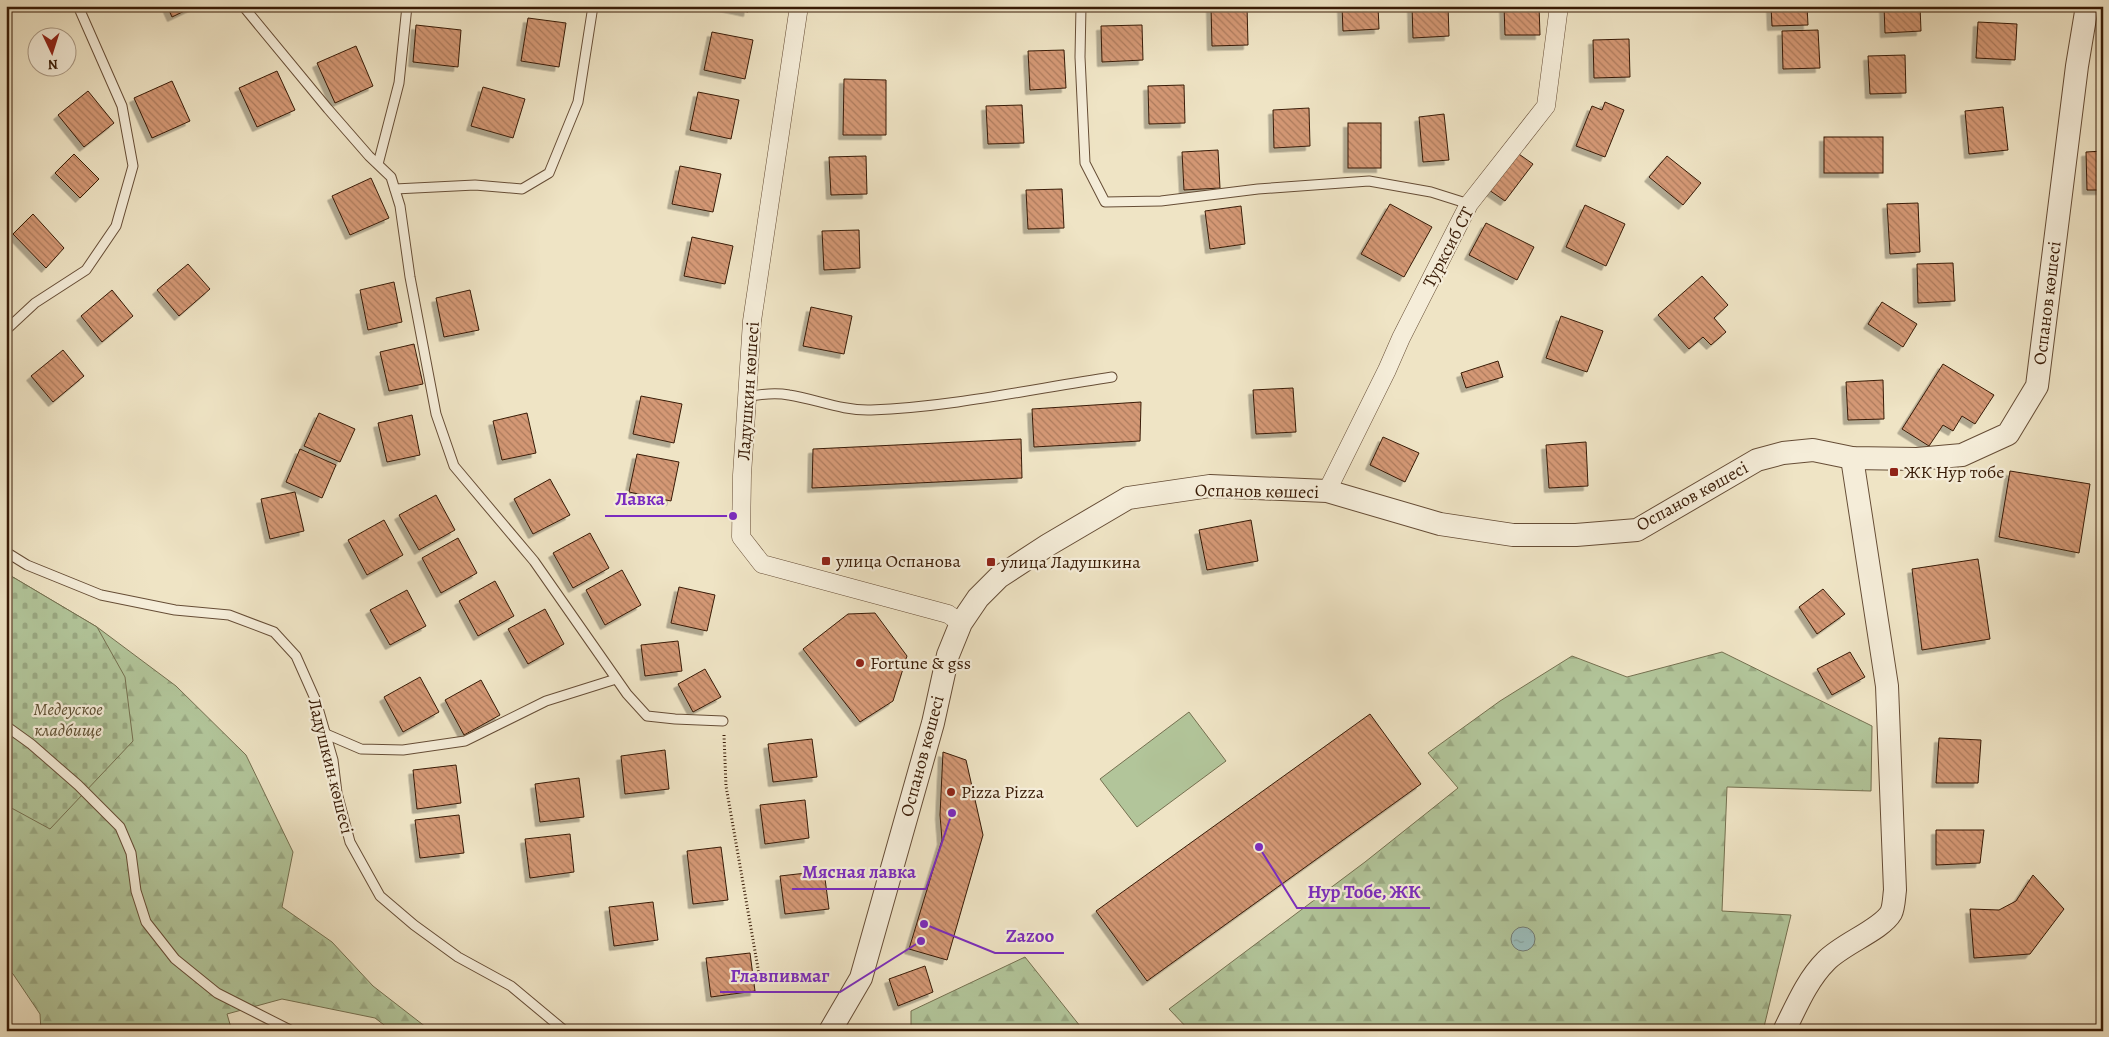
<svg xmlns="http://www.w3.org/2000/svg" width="2109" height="1037" viewBox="0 0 2109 1037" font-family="Alegreya,serif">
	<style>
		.grass { fill: #b2c59a; stroke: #757050 }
		.forest { fill: url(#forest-firs); stroke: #757050 }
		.cemetery { fill: url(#cemetery-stones); stroke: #757050 }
		.water { fill: url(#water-ripples); stroke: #737c73 }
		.building { fill: url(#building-back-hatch); stroke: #381b06; filter: url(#shadow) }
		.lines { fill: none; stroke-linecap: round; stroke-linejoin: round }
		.service-casing { stroke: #664d36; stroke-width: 11 }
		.minor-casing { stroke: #664d36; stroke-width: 19 }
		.tertiary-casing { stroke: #664d36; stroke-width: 24 }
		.path { stroke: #381b06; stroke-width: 3; stroke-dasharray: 1 2.5; stroke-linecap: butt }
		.service { stroke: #f5edd9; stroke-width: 9 }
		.minor { stroke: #f5edd9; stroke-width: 18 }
		.tertiary { stroke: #f5edd9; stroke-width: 22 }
		.poi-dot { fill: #8f2418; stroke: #f5edd9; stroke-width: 2 }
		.labels { text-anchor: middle; stroke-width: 4.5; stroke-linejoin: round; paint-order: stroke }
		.street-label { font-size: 18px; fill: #381b06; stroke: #f5edd9 }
		.poi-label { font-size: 18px; fill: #381b06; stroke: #f5edd9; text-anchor: start }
		.park-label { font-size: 18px; font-style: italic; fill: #5d4e32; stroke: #f5edd9 }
		.leader { fill: none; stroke: #7b2cbf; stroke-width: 2 }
		.callout-dot { fill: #7b2cbf; stroke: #f5edd9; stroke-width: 2 }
		.callout-label { font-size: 19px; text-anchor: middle; font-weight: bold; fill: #7b2cbf; stroke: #f5edd9; stroke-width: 4.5; stroke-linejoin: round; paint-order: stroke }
	</style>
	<defs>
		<pattern id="forest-firs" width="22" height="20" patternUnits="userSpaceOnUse" patternTransform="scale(1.25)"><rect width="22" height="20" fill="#b2c59a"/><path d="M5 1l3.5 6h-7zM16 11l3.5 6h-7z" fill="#9aa983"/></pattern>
		<pattern id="cemetery-stones" width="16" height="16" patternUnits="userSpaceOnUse" patternTransform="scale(1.25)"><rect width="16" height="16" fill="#b2c59a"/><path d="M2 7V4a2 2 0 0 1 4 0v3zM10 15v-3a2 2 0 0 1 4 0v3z" fill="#9aa983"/></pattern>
		<pattern id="water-ripples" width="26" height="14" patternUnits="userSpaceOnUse" patternTransform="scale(1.25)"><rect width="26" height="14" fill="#9bbdbb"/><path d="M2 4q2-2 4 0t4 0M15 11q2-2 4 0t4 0" fill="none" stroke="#86a29f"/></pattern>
		<pattern id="building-back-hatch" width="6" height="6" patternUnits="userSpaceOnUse" patternTransform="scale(1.25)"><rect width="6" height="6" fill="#d49875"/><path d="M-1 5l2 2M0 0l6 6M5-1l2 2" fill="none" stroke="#ad7b5e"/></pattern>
		<filter id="shadow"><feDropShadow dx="-4.5" dy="4.5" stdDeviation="0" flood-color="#0004"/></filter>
	</defs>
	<rect width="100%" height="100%" fill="#efe4c5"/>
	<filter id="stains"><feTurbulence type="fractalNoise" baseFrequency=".004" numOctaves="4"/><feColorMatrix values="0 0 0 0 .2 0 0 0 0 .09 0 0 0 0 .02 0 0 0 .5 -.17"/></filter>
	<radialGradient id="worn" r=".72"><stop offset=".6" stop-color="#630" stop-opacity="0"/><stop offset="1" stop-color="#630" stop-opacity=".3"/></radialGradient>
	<path class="grass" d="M1189 712 1226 761 1137 827 1100 779Z"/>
	<g class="forest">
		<path d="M6 573 97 627 176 686 246 755 293 852 282 907 332 942 373 986 431 1031H392L375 1018 282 999 227 1014 232 1031H41L40 1014 13 974 6 967Z"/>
		<path d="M1722 652 1872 726 1871 791 1727 787 1722 911 1791 915 1763 1031H1190L1169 1009 1365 862 1458 788 1428 753 1500 701 1572 656 1627 677Z"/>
		<path d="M1025 957 1084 1031H911V1011Z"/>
	</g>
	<path class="cemetery" d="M6 573 97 627 125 677 133 741 50 829 6 805Z"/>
	<circle class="water" cx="1523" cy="939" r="12"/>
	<g class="building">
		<path d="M167 6H195L172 17Z"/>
		<path d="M720 6H749L748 12Z"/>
		<path d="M1247 6 1248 45 1212 46 1211 7Z"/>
		<path d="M1342 6H1378L1379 29 1343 31Z"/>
		<path d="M1412 6H1448L1449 36 1413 38Z"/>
		<path d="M1504 6H1539L1540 35H1505Z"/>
		<path d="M1771 6H1807L1808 25 1772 26Z"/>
		<path d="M1884 6H1920L1921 31 1885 33Z"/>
		<path d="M528 18 566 23 559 67 521 61Z"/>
		<path d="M1978 22 2017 24 2015 60 1976 58Z"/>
		<path d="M416 25 461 30 458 67 413 62Z"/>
		<path d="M1142 25 1143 60 1102 62 1101 26Z"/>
		<path d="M1818 30 1820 68 1783 69 1782 31Z"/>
		<path d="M712 32 753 40 745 79 704 70Z"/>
		<path d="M1629 39 1630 77 1594 78 1593 40Z"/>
		<path d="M356 46 373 86 335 103 317 63Z"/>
		<path d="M1064 50 1066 88 1030 90 1028 51Z"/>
		<path d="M1905 55 1906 93 1870 94 1868 56Z"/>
		<path d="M277 71 295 110 257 127 239 88Z"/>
		<path d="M844 79 886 80V135H843Z"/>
		<path d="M172 81 190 121 152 138 134 98Z"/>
		<path d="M1184 85 1185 123 1149 124 1148 86Z"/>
		<path d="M483 87 525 99 513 138 471 126Z"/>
		<path d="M88 91 114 123 84 147 58 115Z"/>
		<path d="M698 92 739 100 731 139 690 130Z"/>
		<path d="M1605 102 1624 110 1605 157 1576 146 1592 106 1602 110Z"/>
		<path d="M1022 105 1024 143 988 144 986 106Z"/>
		<path d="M2003 107 2008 150 1969 154 1965 111Z"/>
		<path d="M1309 108 1310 146 1274 148 1273 110Z"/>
		<path d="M1444 114 1449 160 1423 162 1419 117Z"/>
		<rect x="1348" y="123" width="33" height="45"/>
		<rect x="1824" y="137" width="59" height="36"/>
		<path d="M1218 150 1220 188 1184 190 1182 152Z"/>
		<path d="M2103 151V190H2087L2086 152Z"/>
		<path d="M1516 152 1533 164 1505 201 1489 190Z"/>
		<path d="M74 154 99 179 80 198 55 173Z"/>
		<path d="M866 156 867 194 831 195 829 157Z"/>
		<path d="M1667 156 1701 183 1683 205 1649 177Z"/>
		<path d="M680 166 721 174 713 212 672 204Z"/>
		<path d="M371 178 389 218 350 235 332 196Z"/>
		<path d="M1062 189 1064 228 1028 229 1026 190Z"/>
		<path d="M1918 203 1920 252 1890 254 1887 204Z"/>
		<path d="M1390 204 1432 227 1404 277 1361 254Z"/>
		<path d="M1585 205 1625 224 1606 266 1566 247Z"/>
		<path d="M1241 206 1245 244 1210 249 1205 211Z"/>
		<path d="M33 214 64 248 46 268 13 234Z"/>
		<path d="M1486 223 1534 247 1517 280 1469 255Z"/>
		<path d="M859 230 860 268 824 270 822 231Z"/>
		<path d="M692 237 733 246 725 284 684 276Z"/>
		<path d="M1953 263 1955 301 1918 303 1917 264Z"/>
		<path d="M188 264 210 289 179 316 157 290Z"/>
		<path d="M1702 276 1728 305 1714 318 1726 332 1711 345 1703 337 1689 349 1658 315Z"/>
		<path d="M394 282 402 322 368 330 360 290Z"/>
		<path d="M112 290 133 316 102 342 81 316Z"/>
		<path d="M470 290 479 330 444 337 436 298Z"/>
		<path d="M1882 302 1917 324 1903 347 1868 324Z"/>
		<path d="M811 307 852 316 844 354 803 346Z"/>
		<path d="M1561 316 1603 331 1587 372 1546 358Z"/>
		<path d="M414 344 423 384 389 391 380 352Z"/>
		<path d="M63 350 84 376 53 402 31 376Z"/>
		<path d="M1498 361 1503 377 1466 388 1461 373Z"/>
		<path d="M1943 364 1994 395 1975 424 1962 416 1953 431 1943 425 1929 446 1902 429Z"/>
		<path d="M1883 380 1884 419 1848 420 1846 382Z"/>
		<path d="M1293 388 1296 432 1256 434 1253 390Z"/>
		<path d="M641 396 682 404 674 443 633 434Z"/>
		<path d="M1141 402 1140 441 1034 447 1032 409Z"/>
		<path d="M319 413 355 429 340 462 304 446Z"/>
		<path d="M527 413 536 453 502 460 493 421Z"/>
		<path d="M412 415 420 455 387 462 378 423Z"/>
		<path d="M1383 437 1419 453 1405 482 1370 465Z"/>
		<path d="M1021 439 1022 478 812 488 813 449Z"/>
		<path d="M1586 442 1588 486 1549 488 1546 445Z"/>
		<path d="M300 449 336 465 322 498 286 482Z"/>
		<path d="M637 454 679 462 671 501 629 492Z"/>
		<path d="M2010 471 2090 484 2079 553 1999 537Z"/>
		<path d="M550 479 570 515 533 534 514 499Z"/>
		<path d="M295 492 304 531 270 539 261 499Z"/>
		<path d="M436 495 455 530 419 550 399 515Z"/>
		<path d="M384 520 403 555 367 575 348 540Z"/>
		<path d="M1251 520 1258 561 1207 570 1199 530Z"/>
		<path d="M590 533 609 568 573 588 553 553Z"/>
		<path d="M458 538 477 573 441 593 422 558Z"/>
		<path d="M1978 559 1990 639 1922 650 1912 569Z"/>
		<path d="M622 570 641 605 605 625 586 590Z"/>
		<path d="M495 581 514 616 478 636 459 601Z"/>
		<path d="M679 587 715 595 707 631 671 623Z"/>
		<path d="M1823 589 1845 614 1817 634 1799 607Z"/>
		<path d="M407 590 426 626 390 645 370 610Z"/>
		<path d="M545 609 564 644 528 664 508 629Z"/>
		<path d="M875 613 907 656 893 701 860 722 803 649 848 614Z"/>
		<path d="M678 641 682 671 645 676 641 645Z"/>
		<path d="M1850 652 1865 677 1832 695 1817 669Z"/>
		<path d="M705 669 721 697 693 712 678 684Z"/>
		<path d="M420 677 439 712 403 732 384 697Z"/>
		<path d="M481 680 500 715 464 735 445 700Z"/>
		<path d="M1370 714 1421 784 1147 981 1096 911Z"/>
		<path d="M1939 738 1981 740 1978 783H1936Z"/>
		<path d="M812 739 817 777 773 782 768 744Z"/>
		<path d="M665 750 669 789 625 794 621 756Z"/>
		<path d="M943 752 966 760 983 835 947 960 909 949 942 840 940 815Z"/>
		<path d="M456 765 461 803 417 809 413 770Z"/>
		<path d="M579 778 584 817 540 822 535 784Z"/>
		<path d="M805 800 809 838 765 844 760 805Z"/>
		<path d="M459 815 464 853 420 858 415 820Z"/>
		<path d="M1936 830H1984L1980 863 1936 865Z"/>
		<path d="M570 834 574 872 530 878 525 839Z"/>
		<path d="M721 847 728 900 693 904 687 851Z"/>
		<path d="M824 871 829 909 785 914 780 876Z"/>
		<path d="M2033 875 2064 909 2030 954 1974 958 1970 909 1999 910 2016 901Z"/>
		<path d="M653 902 658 940 614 946 609 907Z"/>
		<path d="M750 953 755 991 711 997 706 958Z"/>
		<path d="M925 966 933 992 898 1006 889 979Z"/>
	</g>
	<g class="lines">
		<defs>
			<g id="service">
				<path d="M243 6 328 109 369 156 391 177 400 206 410 277 436 414 454 466 534 561 627 694 647 716 675 719 723 721"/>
				<path d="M1081 6 1080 57 1085 163 1105 202 1161 201 1258 189 1369 181 1431 192 1469 204"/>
				<path d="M378 164 399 83 407 6"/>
				<path d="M395 189 475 185 522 189 549 173 578 102 593 6"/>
				<path d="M6 330 35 303 86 270 116 226 133 166 122 106 78 6"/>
				<path d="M747 397C761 394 774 392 789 395 816 399 842 411 871 410 951 407 1032 389 1112 377"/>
				<path d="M6 552 27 565 101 595 175 610 229 615 274 632 296 656 316 701 333 760 337 793 350 842 380 896 414 925 458 957 511 986 565 1031"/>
				<path d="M6 726 31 744 78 785 120 827 131 853 136 891 146 922 175 959 217 993 292 1031"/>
				<path d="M326 734 361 749 403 750 465 741 546 701 616 679"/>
			</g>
			<g id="minor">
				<path d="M799 6 752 321 742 475 741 537 762 564 948 614 961 623"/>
				<path d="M1327 491 1387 370 1401 338 1469 204 1546 106 1559 6"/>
			</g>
			<g id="tertiary">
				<path d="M830 1031 861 978 933 723 948 655 961 623 978 598 999 577 1048 545 1128 498 1210 486 1327 491 1440 524 1513 535H1576L1637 530 1757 460 1783 453 1813 450 1852 458 1917 459 1962 455 2008 434 2037 386 2077 66 2087 6"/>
				<path d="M1784 1031C1796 1007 1807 980 1826 961 1842 944 1881 930 1891 913 1894 907 1894 897 1895 890L1887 686 1852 458"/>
			</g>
		</defs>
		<use href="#service" class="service-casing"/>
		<use href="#minor" class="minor-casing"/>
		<use href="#tertiary" class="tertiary-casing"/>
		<path class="path" d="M724 735 726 786 759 974"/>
		<use href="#service" class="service"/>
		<use href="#minor" class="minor"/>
		<use href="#tertiary" class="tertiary"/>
	</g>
	<g class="poi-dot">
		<rect x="1889" y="467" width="10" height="10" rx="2.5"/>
		<rect x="821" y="556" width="10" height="10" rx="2.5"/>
		<rect x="986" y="557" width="10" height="10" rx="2.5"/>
		<circle cx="860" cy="663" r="5"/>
		<circle cx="951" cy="792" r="5"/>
	</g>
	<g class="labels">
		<g class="street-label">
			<text transform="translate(1448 247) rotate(-62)" y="6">Турксиб СТ</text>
			<text transform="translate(2047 303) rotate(-83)" y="6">Оспанов көшесі</text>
			<text transform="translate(748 391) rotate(-86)" y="6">Ладушкин көшесі</text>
			<text transform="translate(1257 491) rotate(1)" y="6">Оспанов көшесі</text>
			<text transform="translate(1692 496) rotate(-29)" y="6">Оспанов көшесі</text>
			<text transform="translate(922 756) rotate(-75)" y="6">Оспанов көшесі</text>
			<text transform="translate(331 766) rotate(76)" y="6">Ладушкин көшесі</text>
		</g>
		<g class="poi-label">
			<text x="1904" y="478">ЖК Нур тобе</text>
			<text x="836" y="567">улица Оспанова</text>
			<text x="1001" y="568">улица Ладушкина</text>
			<text x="870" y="669">Fortune &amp; gss</text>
			<text x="961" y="798">Pizza Pizza</text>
		</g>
		<g class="park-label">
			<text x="68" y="715">Медеуское<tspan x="68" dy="21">кладбище</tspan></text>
		</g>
	</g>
	<path class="leader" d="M733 516L675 516H605M952 813L926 889H792M1259 847L1297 908H1430M924 924L995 953H1064M921 941L840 992H720"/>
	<g class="callout-dot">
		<circle cx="733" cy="516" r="5"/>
		<circle cx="952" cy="813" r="5"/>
		<circle cx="1259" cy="847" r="5"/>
		<circle cx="924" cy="924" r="5"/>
		<circle cx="921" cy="941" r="5"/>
	</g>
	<g class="callout-label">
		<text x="640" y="505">Лавка</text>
		<text x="859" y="878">Мясная лавка</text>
		<text x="1364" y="898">Нур Тобе, ЖК</text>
		<text x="1030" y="942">Zazoo</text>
		<text x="780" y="982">Главпивмаг</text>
	</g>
	<rect width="2109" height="1037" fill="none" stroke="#efe4c5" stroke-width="25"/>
	<rect x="8" y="8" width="2094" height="1022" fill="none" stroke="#381b06" stroke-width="2.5"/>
	<rect x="12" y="12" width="2084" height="1012" fill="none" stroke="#381b06"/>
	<g transform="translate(52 52) rotate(176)"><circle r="24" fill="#f5edd9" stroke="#a99985"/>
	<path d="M0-4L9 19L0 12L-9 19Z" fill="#8f2418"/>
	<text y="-8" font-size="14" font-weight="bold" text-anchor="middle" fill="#381b06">N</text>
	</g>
	<rect width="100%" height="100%" filter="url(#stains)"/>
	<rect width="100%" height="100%" fill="url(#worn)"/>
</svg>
